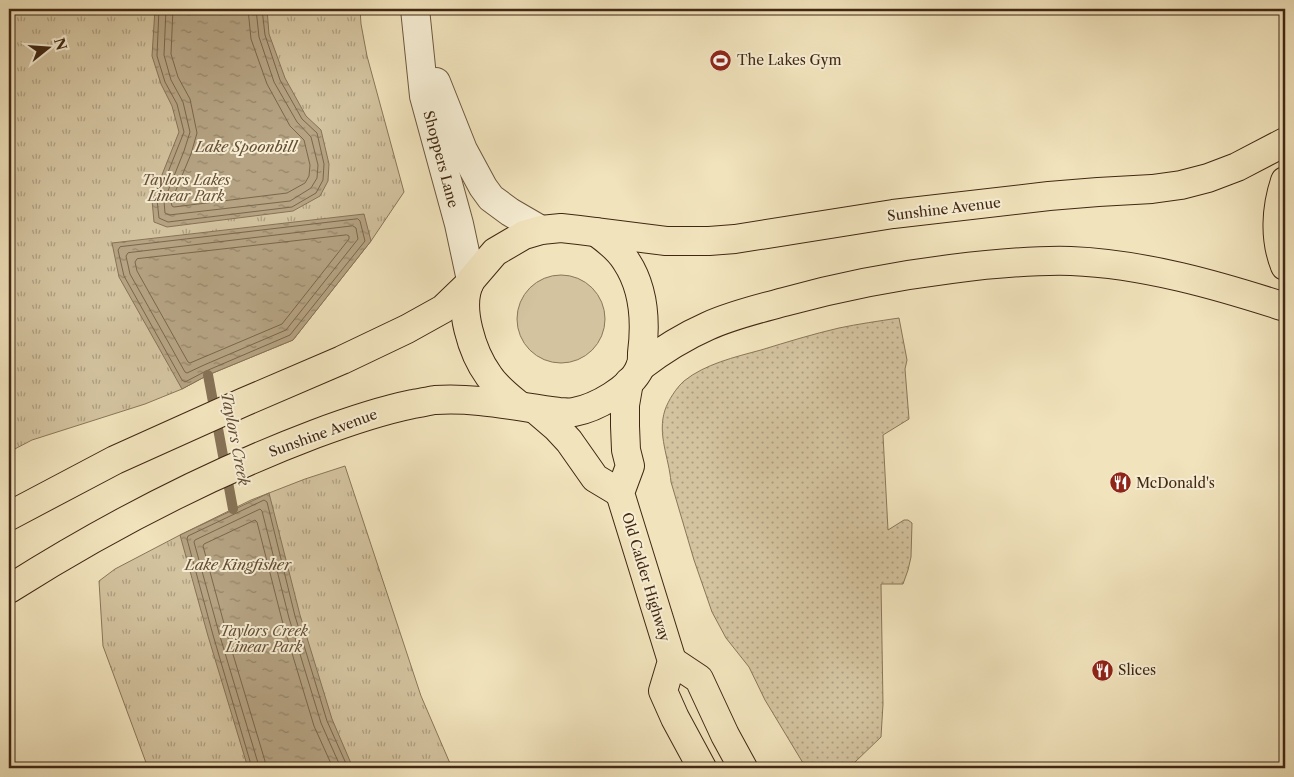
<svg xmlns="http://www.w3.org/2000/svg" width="1294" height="777" viewBox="0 0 1294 777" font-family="'Libre Caslon Text',serif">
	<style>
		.grass { fill: url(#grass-dots); stroke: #8a7659 }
		.park { fill: url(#park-tufts); stroke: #8a7659 }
		.garden { fill: #d3c39f; stroke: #8a7659 }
		.water { fill: url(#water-ripples); stroke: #877256 }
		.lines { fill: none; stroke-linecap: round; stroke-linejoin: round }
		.shore { stroke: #7b664b; stroke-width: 1 }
		.stream { stroke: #877256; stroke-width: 10 }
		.street-casing { stroke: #6d573d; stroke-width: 30 }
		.primary-casing { stroke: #412813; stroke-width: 30 }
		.highway-casing { stroke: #412813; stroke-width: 30 }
		.street { stroke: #f6edd3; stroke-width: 28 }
		.primary { stroke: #f1e3bc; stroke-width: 28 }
		.highway { stroke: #f1e3bc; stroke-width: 28 }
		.labels { text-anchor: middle; stroke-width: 4; stroke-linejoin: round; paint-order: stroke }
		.poi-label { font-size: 14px; fill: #412813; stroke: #f6edd3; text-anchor: start }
		.street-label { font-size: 14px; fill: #412813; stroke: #f6edd3 }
		.park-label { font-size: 14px; font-style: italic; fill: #664f36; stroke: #f6edd3 }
		.water-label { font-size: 15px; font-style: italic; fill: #644d35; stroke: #f6edd3 }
	</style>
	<defs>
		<pattern id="grass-dots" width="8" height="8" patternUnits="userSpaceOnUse" patternTransform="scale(1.25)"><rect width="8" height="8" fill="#d3c39f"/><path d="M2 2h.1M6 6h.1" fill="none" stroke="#ad9e80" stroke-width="1.8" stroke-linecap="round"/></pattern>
		<pattern id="park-tufts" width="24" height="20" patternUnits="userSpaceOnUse" patternTransform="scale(1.25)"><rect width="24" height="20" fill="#d3c39f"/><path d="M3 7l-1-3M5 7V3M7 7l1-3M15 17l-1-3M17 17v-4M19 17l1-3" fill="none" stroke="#ad9e80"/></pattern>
		<pattern id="water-ripples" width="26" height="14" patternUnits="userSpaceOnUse" patternTransform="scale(1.25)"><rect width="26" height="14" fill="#b5a383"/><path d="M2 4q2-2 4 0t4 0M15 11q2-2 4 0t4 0" fill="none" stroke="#95856a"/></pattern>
	</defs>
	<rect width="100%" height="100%" fill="#f1e3bc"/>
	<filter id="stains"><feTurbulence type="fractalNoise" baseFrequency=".004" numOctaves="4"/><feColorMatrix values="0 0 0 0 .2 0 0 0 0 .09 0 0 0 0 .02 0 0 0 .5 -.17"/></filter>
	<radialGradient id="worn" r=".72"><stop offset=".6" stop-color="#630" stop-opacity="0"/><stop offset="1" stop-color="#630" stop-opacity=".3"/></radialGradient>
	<path class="grass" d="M899 318 907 360 905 369 909 419 883 435 888 530 904 520H908L912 523 911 557 908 570 903 584H881L883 704 881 737 854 763 846 768H806L765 700 749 667 726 638 712 612 694 560 671 482C669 458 657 434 665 410 668 401 676 388 684 381 705 364 735 357 761 350 787 342 813 334 839 328 858 324 879 321 899 318Z"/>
	<g class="park">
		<path d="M9 9H360L361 24 367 56 404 192 371 241 293 340 208 375 182 389 145 404 32 440 9 452Z"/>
		<path d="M345 466 421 696 452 768H148L103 646 99 581 115 569 180 535 251 500 305 479Z"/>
	</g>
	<circle class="garden" cx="561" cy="319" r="44"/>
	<g class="water">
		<path d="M155 9H267L269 34 285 78 306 116 321 130 329 164 328 181 320 196 293 211 167 227 154 222 152 200 179 132 172 106 161 84 152 56Z"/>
		<path d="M364 214 371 241 293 340 208 375 182 389 119 277 112 243Z"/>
		<path d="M269 493 300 615 332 719 353 768H248L208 636 180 535Z"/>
	</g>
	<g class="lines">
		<g class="shore">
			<path d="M159 9 157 56 165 82 177 104 184 132 157 200 159 218 168 222 292 207 316 193 323 180 324 164 317 133 302 119 280 80 265 35 262 9"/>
			<path d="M166 9 164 55 171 80 183 102 190 132 184 151 164 201 165 213 169 215 290 201 311 188 317 178 318 165 311 137 297 122 274 82 259 37 256 9"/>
			<path d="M173 9 171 54 178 77 190 99 197 133 191 154 171 202 172 206 174 207 287 193 305 183 309 176 310 165 304 140 290 126 267 84 251 39 248 9"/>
			<path d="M358 219 360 221 365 241 290 335 206 371 185 382 182 380 124 276 118 250 120 247Z"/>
			<path d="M353 226 356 228 358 239 286 330 204 365 187 373 185 372 130 274 126 256 128 253Z"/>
			<path d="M347 235 349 236V239L282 324 190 363 188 362 137 271 135 262 137 259Z"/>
			<path d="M252 768 213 635 187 539 188 536 264 500 267 502 295 616 327 721 348 768"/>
			<path d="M259 768 258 763 219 633 194 542 195 540 260 509 262 511 289 618 321 723 341 768"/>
			<path d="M266 768 265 761 226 631 203 546 204 544 255 520 257 522 282 620 314 726 333 768"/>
		</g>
		<path class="stream" d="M208 375 233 509"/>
		<defs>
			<g id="street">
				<path d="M415 9 424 96 459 224 471 280"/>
				<path d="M436 82 463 150 483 187 491 198 510 212 541 230"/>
			</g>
			<g id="primary">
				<path d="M640 367C661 351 683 337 708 326 732 315 758 309 784 302 838 287 894 276 951 269 990 264 1031 260 1071 261 1144 264 1217 285 1285 307"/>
				<path d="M629 382 625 405V426L626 450 630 466 620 493 672 661 663 691 675 718 702 768"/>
				<path d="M520 406C509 397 497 388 489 376 473 354 456 306 471 280L495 252 524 235 541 230 561 228 579 230 666 241H709L735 239 893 214 1049 196 1098 192 1152 189 1181 185 1208 178 1237 167 1285 142"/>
				<path d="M535 409 556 427 569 441 595 478 620 493"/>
				<path d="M9 516 115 460 244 402 342 360 407 329 443 309 469 284"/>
				<path d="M9 589C107 527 207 475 315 434 347 422 379 411 413 404 420 403 428 401 435 400 476 397 518 407 559 412 564 412 569 413 574 412 596 408 630 389 640 368 642 364 642 358 642 353 646 322 644 288 626 261 619 249 607 240 596 232"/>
				<path d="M672 661 699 679 725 735 743 768"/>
			</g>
			<path id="highway" d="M1285 181C1276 208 1274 239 1285 266"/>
		</defs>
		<use href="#street" class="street-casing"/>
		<use href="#primary" class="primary-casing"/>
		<use href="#highway" class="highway-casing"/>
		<use href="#street" class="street"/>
		<use href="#primary" class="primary"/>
		<use href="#highway" class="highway"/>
	</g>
	<defs>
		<symbol id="stadium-disc" viewBox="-11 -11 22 22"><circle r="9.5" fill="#8f2418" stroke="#f6edd3"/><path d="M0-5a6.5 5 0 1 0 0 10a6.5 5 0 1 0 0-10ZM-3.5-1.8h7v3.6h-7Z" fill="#fff"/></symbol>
		<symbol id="restaurant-disc" viewBox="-11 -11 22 22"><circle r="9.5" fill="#8f2418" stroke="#f6edd3"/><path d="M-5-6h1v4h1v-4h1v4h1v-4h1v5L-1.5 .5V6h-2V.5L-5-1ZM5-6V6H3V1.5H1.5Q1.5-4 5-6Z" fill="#fff"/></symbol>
	</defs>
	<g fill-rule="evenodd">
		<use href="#stadium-disc" x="708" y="48" width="25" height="25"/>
		<use href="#restaurant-disc" x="1108" y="470" width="25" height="25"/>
		<use href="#restaurant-disc" x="1090" y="658" width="25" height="25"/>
	</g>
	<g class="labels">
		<g class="poi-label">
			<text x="737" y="65">The Lakes Gym</text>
			<text x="1136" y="488">McDonald's</text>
			<text x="1118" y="675">Slices</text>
		</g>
		<g class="street-label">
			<text transform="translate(441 159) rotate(75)" y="5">Shoppers Lane</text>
			<text transform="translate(944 209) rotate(-7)" y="5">Sunshine Avenue</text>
			<text transform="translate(323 433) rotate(-20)" y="5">Sunshine Avenue</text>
			<text transform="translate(646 577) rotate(73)" y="5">Old Calder Highway</text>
		</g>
		<g class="park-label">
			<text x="186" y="185">Taylors Lakes<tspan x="186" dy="16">Linear Park</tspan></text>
			<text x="264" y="636">Taylors Creek<tspan x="264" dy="16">Linear Park</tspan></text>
		</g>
		<g class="water-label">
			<text x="246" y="152">Lake Spoonbill</text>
			<text transform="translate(235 439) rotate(79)" y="5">Taylors Creek</text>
			<text x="238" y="570">Lake Kingfisher</text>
		</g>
	</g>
	<rect width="1294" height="777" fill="none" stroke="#f1e3bc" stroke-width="30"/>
	<rect x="10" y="10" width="1274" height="757" fill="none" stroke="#412813" stroke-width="2.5"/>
	<rect x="15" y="15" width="1264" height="747" fill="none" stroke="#412813"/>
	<g transform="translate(48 48) rotate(73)" stroke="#f6edd3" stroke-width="4" paint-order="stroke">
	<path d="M0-4L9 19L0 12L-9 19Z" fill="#412813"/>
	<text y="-8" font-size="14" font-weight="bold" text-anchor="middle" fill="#412813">N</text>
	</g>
	<rect width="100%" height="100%" filter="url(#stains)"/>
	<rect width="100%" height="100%" fill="url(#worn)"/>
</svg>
